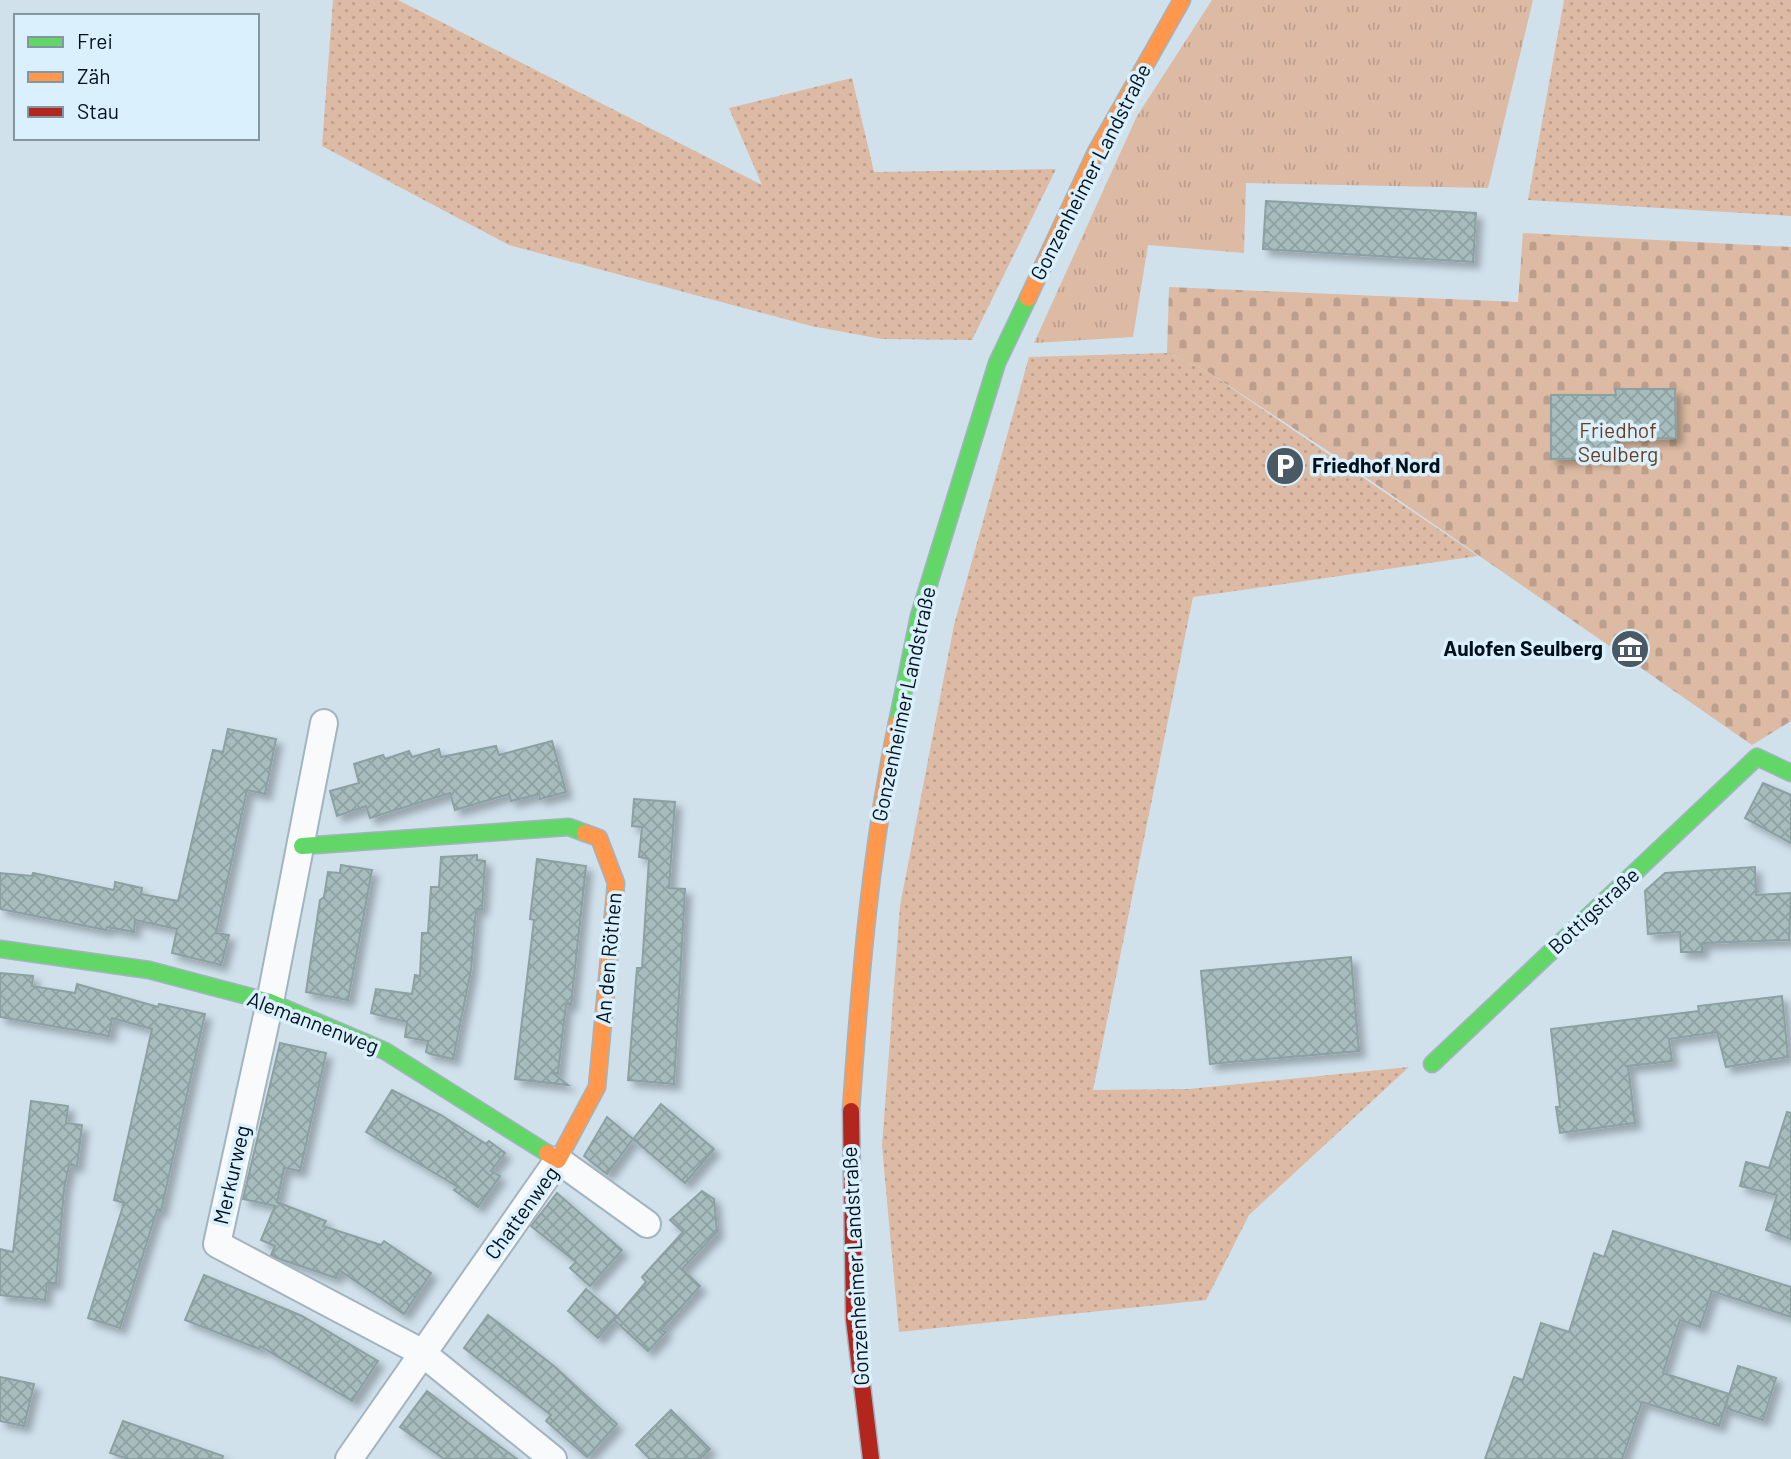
<svg xmlns="http://www.w3.org/2000/svg" width="1791" height="1459" viewBox="0 0 1791 1459" font-family="Barlow,sans-serif">
	<style>
		.grass { fill: url(#grass-tufts) }
		.cemetery { fill: url(#cemetery-stones) }
		.park { fill: url(#park-dots) }
		.building { fill: url(#building-cross-hatch); stroke: #8ba0a1; stroke-width: 2; filter: url(#shadow) }
		.lines { fill: none; stroke-linecap: round; stroke-linejoin: round }
		.street-casing { stroke: #a2b4bf; stroke-width: 30 }
		.fast-casing { stroke: #a2b4bf; stroke-width: 19 }
		.slow-casing { stroke: #a2b4bf; stroke-width: 19 }
		.jam-casing { stroke: #a2b4bf; stroke-width: 19 }
		.street { stroke: #f8fafc; stroke-width: 26 }
		.fast { stroke: #63d668; stroke-width: 16 }
		.slow { stroke: #ff974d; stroke-width: 16 }
		.jam { stroke: #b3261e; stroke-width: 16 }
		.labels { text-anchor: middle; stroke-width: 7; stroke-linejoin: round; paint-order: stroke }
		.street-label { font-size: 21px; fill: #00111c; stroke: #daf0fd }
		.park-label { font-size: 21px; fill: #683f22; stroke: #daf0fd }
		.poi-label { font-size: 21px; font-weight: bold; fill: #00111c; stroke: #daf0fd; text-anchor: start }
	</style>
	<defs>
		<pattern id="grass-tufts" width="24" height="20" patternUnits="userSpaceOnUse" patternTransform="scale(1.75)"><rect width="24" height="20" fill="#dcbaa3"/><path d="M3 7l-1-3M5 7V3M7 7l1-3M15 17l-1-3M17 17v-4M19 17l1-3" fill="none" stroke="#bb9f8c"/></pattern>
		<pattern id="cemetery-stones" width="16" height="16" patternUnits="userSpaceOnUse" patternTransform="scale(1.75)"><rect width="16" height="16" fill="#dcbaa3"/><path d="M2 7V4a2 2 0 0 1 4 0v3zM10 15v-3a2 2 0 0 1 4 0v3z" fill="#bb9f8c"/></pattern>
		<pattern id="park-dots" width="8" height="8" patternUnits="userSpaceOnUse" patternTransform="scale(1.75)"><rect width="8" height="8" fill="#dcbaa3"/><path d="M2 2h.1M6 6h.1" fill="none" stroke="#bb9f8c" stroke-width="1.8" stroke-linecap="round"/></pattern>
		<pattern id="building-cross-hatch" width="8" height="8" patternUnits="userSpaceOnUse" patternTransform="scale(1.75)"><rect width="8" height="8" fill="#a7bcbd"/><path d="M0 0l8 8M0 8l8-8" fill="none" stroke="#8ea1a2"/></pattern>
		<filter id="shadow"><feDropShadow dx="6" dy="6" stdDeviation="3.5" flood-color="#0004"/></filter>
	</defs>
	<rect width="100%" height="100%" fill="#d0e1ec"/>
	<path class="grass" d="M1212 0H1533L1488 188 1246 183 1244 253 1148 245 1133 337 1034 343 1137 116Z"/>
	<path class="cemetery" d="M1523 233 1791 247V721L1752 745 1331 453 1205 370 1167 353 1169 287 1518 302Z"/>
	<g class="park">
		<path d="M333 0H398L762 185 729 108 852 78 874 172 1056 169 972 340 882 339 811 326 509 245 322 146Z"/>
		<path d="M1564 0H1791V216L1528 200Z"/>
		<path d="M1167 353 1205 370 1478 556 1193 597 1093 1090 1189 1089 1409 1067 1249 1215 1206 1300 899 1332 882 1146 900 906 954 625 1029 357Z"/>
	</g>
	<g class="building">
		<path d="M1266 201 1476 213 1473 262 1263 249Z"/>
		<path d="M1615 389H1675L1676 438 1616 439V458L1551 459V395H1616Z"/>
		<path d="M228 729 276 739 265 794 247 790 216 933 229 935 221 965 172 953 177 929 135 920 134 932 107 927 106 930 0 909V873L32 876 33 873 114 890 115 882 142 888 141 894 178 901 213 750 223 752Z"/>
		<path d="M552 741 566 792 540 799 539 794 511 801 509 794 455 810 450 793 370 818 366 806 337 816 330 791 359 783 354 764 383 755 385 759 409 751 412 757 439 749 441 757 496 746 499 755Z"/>
		<path d="M1763 783 1791 795V843L1745 818Z"/>
		<path d="M634 799 675 802 669 888 685 889 674 1084 628 1080 637 968H642L649 859 639 857 642 827 632 826Z"/>
		<path d="M477 855V860L485 861 482 909H476L471 970 453 1059 430 1054 426 1052 428 1041 405 1037 407 1022 371 1013 376 989 412 994 415 975 420 976 422 933H428L431 887H439L441 857Z"/>
		<path d="M537 859 586 866 571 1005 566 1004 558 1073H553L568 1085 515 1079 534 920 530 919Z"/>
		<path d="M341 865 372 870 348 1000 306 992 320 900 324 897 328 872 340 873Z"/>
		<path d="M1755 867 1756 895 1791 893 1789 940 1702 943V952H1681L1680 932 1648 934 1645 891 1665 873Z"/>
		<path d="M1351 957 1359 1051 1210 1064 1201 971Z"/>
		<path d="M0 973 33 976 32 986 75 993 77 984 158 1007 159 1004 205 1014 161 1211 157 1210 120 1328 88 1318 124 1203 114 1200 152 1029 112 1018 109 1036 0 1017Z"/>
		<path d="M1782 996 1788 1057 1726 1067 1717 1032 1669 1039 1672 1061 1628 1066 1635 1123 1560 1133 1556 1107H1560L1551 1029 1699 1011 1698 1006Z"/>
		<path d="M280 1043 326 1053 300 1171 284 1168 277 1202 326 1221 323 1226 381 1245 384 1241 431 1273 404 1314 339 1270 336 1278 277 1258 271 1255 275 1246 261 1240 275 1206 243 1199Z"/>
		<path d="M392 1090 441 1115 486 1144 489 1141 505 1153 491 1171 500 1176 478 1207 454 1190 458 1187 366 1132Z"/>
		<path d="M31 1101 68 1106 66 1123 82 1125 77 1166 69 1165 64 1189 56 1283H47L45 1300 0 1295V1249L13 1252Z"/>
		<path d="M661 1104 714 1149 685 1183 633 1139 607 1174 584 1156 607 1117 633 1139Z"/>
		<path d="M1787 1112 1791 1113V1239L1766 1230 1777 1195 1740 1186 1746 1162 1769 1168Z"/>
		<path d="M702 1191 714 1199 717 1232 682 1269 700 1286 661 1330 666 1332 648 1351 614 1320 646 1282 642 1277 683 1232 670 1220Z"/>
		<path d="M557 1193 622 1250 590 1286 570 1268 576 1262 531 1226Z"/>
		<path d="M1613 1231 1791 1287V1317L1712 1291 1700 1327 1680 1320 1663 1373 1729 1394 1719 1426 1642 1402 1622 1459H1485L1514 1377 1523 1380 1541 1323 1569 1332 1594 1253 1604 1257Z"/>
		<path d="M204 1275 302 1316 378 1361 352 1401 260 1346 259 1349 185 1320Z"/>
		<path d="M586 1289 617 1316 598 1338 568 1311Z"/>
		<path d="M488 1315 554 1366 617 1424 587 1457 546 1421 551 1415 464 1348Z"/>
		<path d="M1738 1366 1776 1378 1763 1420 1725 1408Z"/>
		<path d="M0 1377 34 1384 24 1426 0 1421Z"/>
		<path d="M427 1391 471 1425 517 1459H444L400 1427Z"/>
		<path d="M671 1410 710 1449 700 1459H650L636 1445Z"/>
		<path d="M123 1421 223 1456 222 1459H128L110 1453Z"/>
	</g>
	<g class="lines">
		<defs>
			<g id="street">
				<path d="M324 723 270 1002 217 1244 421 1352 553 1459"/>
				<path d="M349 1459 558 1160 647 1224"/>
			</g>
			<g id="fast">
				<path d="M897 723 919 616 997 363 1028 298"/>
				<path d="M302 846 569 827 585 833"/>
				<path d="M0 949 149 970 270 1002 385 1051 547 1153"/>
				<path d="M1432 1064 1757 757 1791 773"/>
			</g>
			<g id="slow">
				<path d="M1028 298 1096 152 1182 0"/>
				<path d="M851 1111C860 979 870 852 897 723"/>
				<path d="M547 1153 558 1160 597 1087 616 883 599 838 585 833"/>
			</g>
			<path id="jam" d="M851 1111 854 1319 871 1459"/>
		</defs>
		<use href="#street" class="street-casing"/>
		<use href="#fast" class="fast-casing"/>
		<use href="#slow" class="slow-casing"/>
		<use href="#jam" class="jam-casing"/>
		<use href="#street" class="street"/>
		<use href="#fast" class="fast"/>
		<use href="#slow" class="slow"/>
		<use href="#jam" class="jam"/>
	</g>
	<defs>
		<symbol id="parking-disc" viewBox="-11 -11 22 22"><circle r="9.5" fill="#495a65" stroke="#daf0fd"/><path d="M-3.5-5.5H1a3.5 3.5 0 0 1 0 7H-1V5.5H-3.5ZM-1-3.4V-.6H.8a1.4 1.4 0 0 0 0-2.8Z" fill="#fff"/></symbol>
		<symbol id="museum-disc" viewBox="-11 -11 22 22"><circle r="9.5" fill="#495a65" stroke="#daf0fd"/><path d="M0-6L6-3V-2H-6V-3ZM-5-1h2V3h-2ZM-1-1h2V3h-2ZM3-1h2V3H3ZM-6 4H6V6H-6Z" fill="#fff"/></symbol>
	</defs>
	<g fill-rule="evenodd">
		<use href="#parking-disc" x="1263" y="444" width="44" height="44"/>
		<use href="#museum-disc" x="1608" y="627" width="44" height="44"/>
	</g>
	<g class="labels">
		<g class="street-label">
			<text transform="translate(1091 172) rotate(-63)" y="7">Gonzenheimer Landstraße</text>
			<text transform="translate(904 704) rotate(-78)" y="7">Gonzenheimer Landstraße</text>
			<text transform="translate(1594 911) rotate(-43)" y="7">Bottigstraße</text>
			<text transform="translate(609 958) rotate(-85)" y="7">An den Röthen</text>
			<text transform="translate(313 1023) rotate(21)" y="7">Alemannenweg</text>
			<text transform="translate(232 1175) rotate(-77)" y="7">Merkurweg</text>
			<text transform="translate(522 1213) rotate(-54)" y="7">Chattenweg</text>
			<text transform="translate(856 1266) rotate(-93)" y="7">Gonzenheimer Landstraße</text>
		</g>
		<g class="park-label">
			<text x="1618" y="438">Friedhof<tspan x="1618" dy="24">Seulberg</tspan></text>
		</g>
		<g class="poi-label">
			<text x="1312" y="473">Friedhof Nord</text>
			<text x="1603" y="656" text-anchor="end">Aulofen Seulberg</text>
		</g>
	</g>
	<rect x="14" y="14" width="245" height="126" fill="#daf0fd" stroke="#8397a3" stroke-width="2"/>
	<rect x="28" y="37" width="35" height="10" fill="#63d668" stroke="#8397a3" stroke-width="2"/>
	<text x="77" y="49" font-size="21" fill="#00111c">Frei</text>
	<rect x="28" y="72" width="35" height="10" fill="#ff974d" stroke="#8397a3" stroke-width="2"/>
	<text x="77" y="84" font-size="21" fill="#00111c">Zäh</text>
	<rect x="28" y="107" width="35" height="10" fill="#b3261e" stroke="#8397a3" stroke-width="2"/>
	<text x="77" y="119" font-size="21" fill="#00111c">Stau</text>
</svg>
